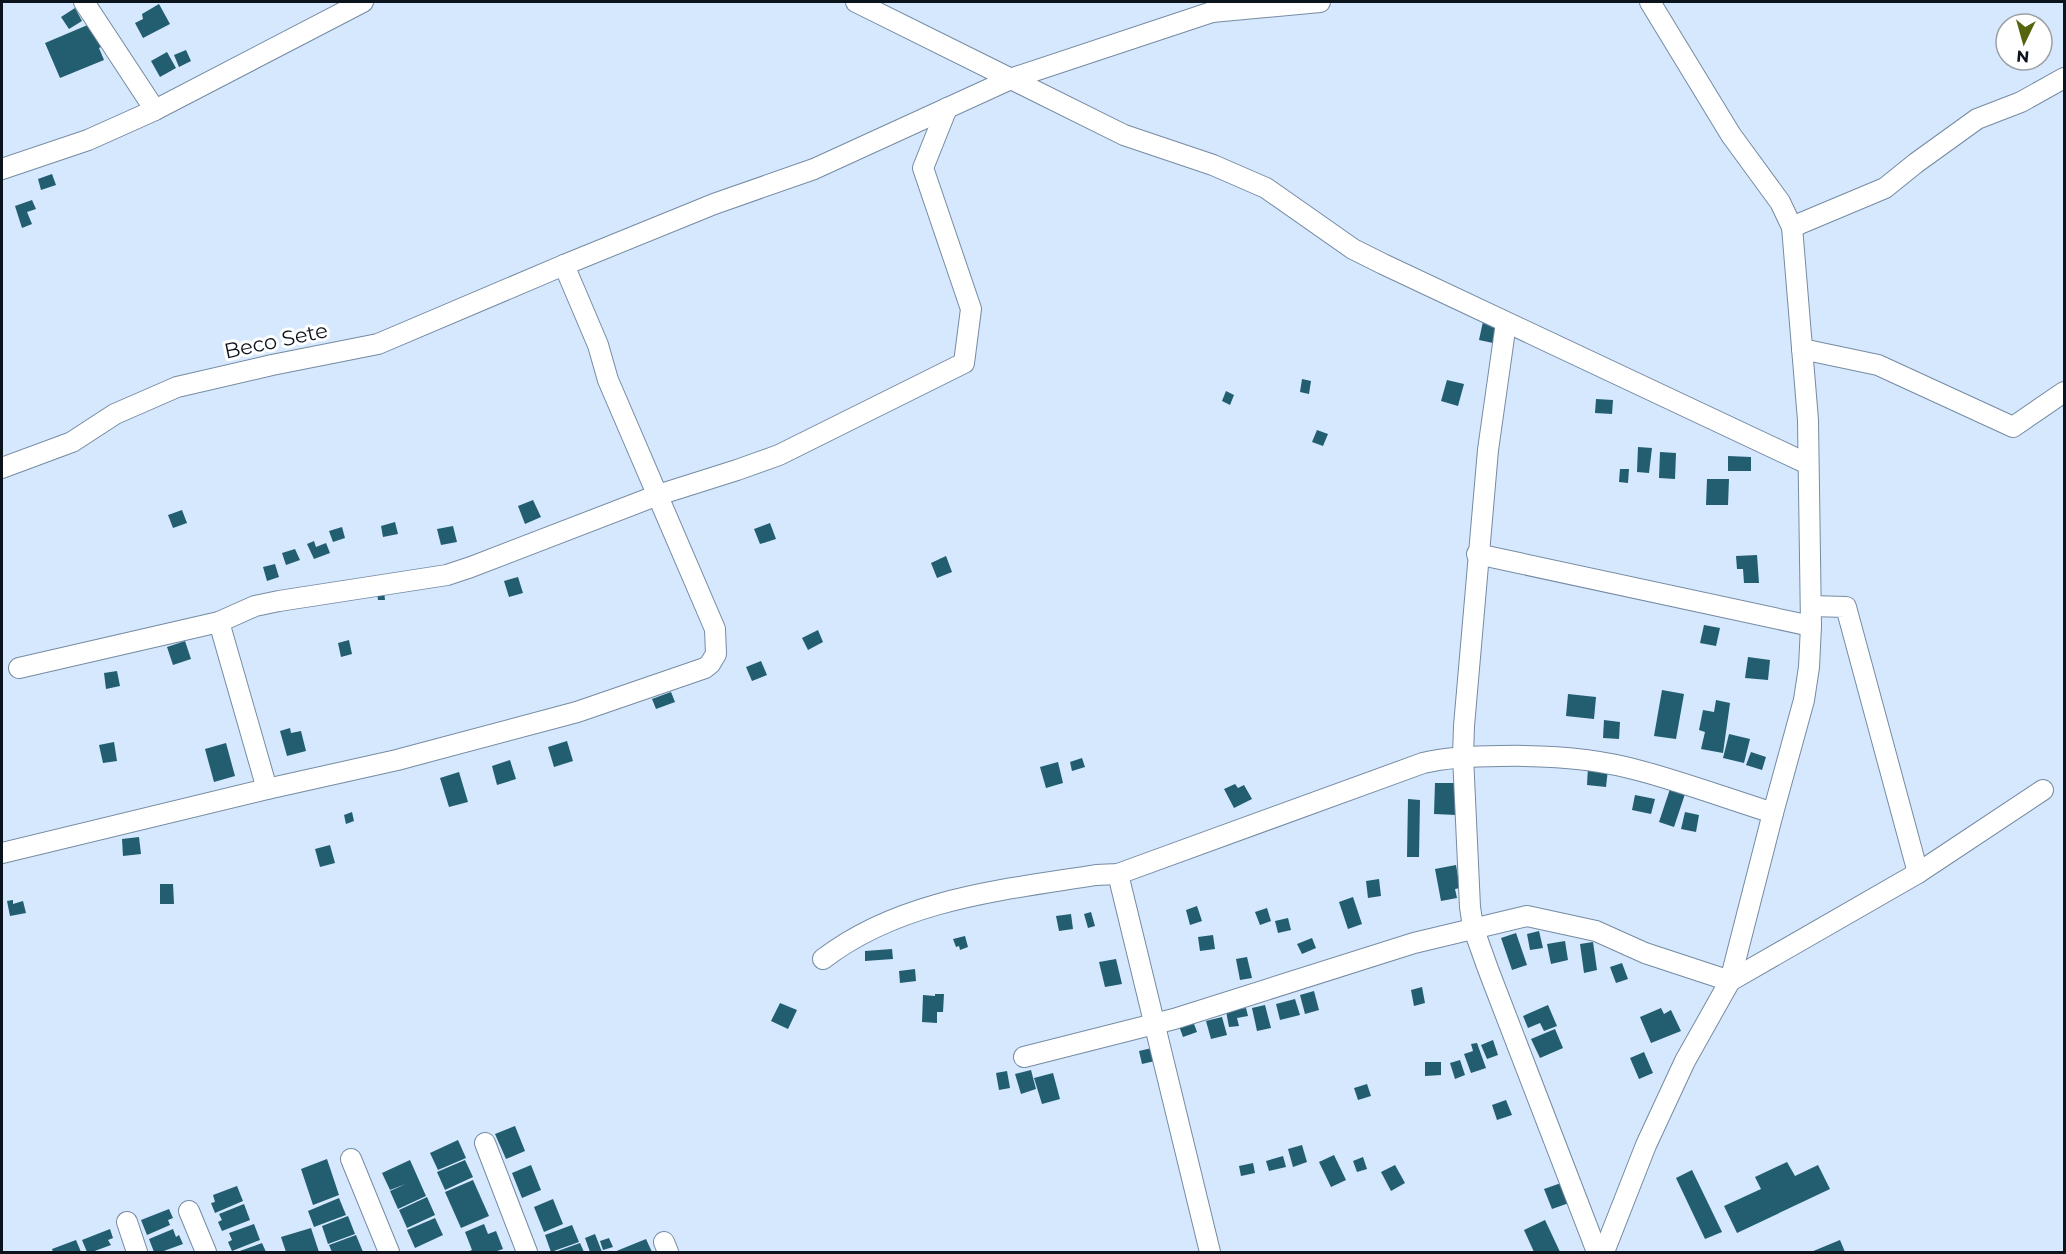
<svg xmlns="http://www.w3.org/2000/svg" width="2066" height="1254" viewBox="0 0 2066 1254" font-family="Montserrat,sans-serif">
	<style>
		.building { fill: #225d70 }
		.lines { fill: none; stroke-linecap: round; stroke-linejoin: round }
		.minor-casing { stroke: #758ba3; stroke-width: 22 }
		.minor { stroke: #fff; stroke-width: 20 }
		.labels { text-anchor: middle; stroke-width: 6; stroke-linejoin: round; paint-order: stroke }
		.street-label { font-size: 21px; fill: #0b141d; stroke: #fff }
	</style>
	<rect width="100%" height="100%" fill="#d5e8fd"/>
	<g class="building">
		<path d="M159 4 170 24 143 38 135 23 143 19 142 14Z"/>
		<path d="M75 8 82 21 69 29 61 17Z"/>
		<path d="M97 21 107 44 99 48 104 60 60 78 45 43Z"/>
		<path d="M186 50 191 61 179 67 174 55Z"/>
		<path d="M167 52 176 68 160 77 151 61Z"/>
		<path d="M52 174 56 185 41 190 38 179Z"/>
		<path d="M32 200 36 209 27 212 32 224 22 228 15 206Z"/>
		<path d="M1484 317 1498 320 1493 343 1479 340Z"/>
		<path d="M1302 379 1311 381 1309 394 1300 392Z"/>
		<path d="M1447 380 1464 384 1458 406 1441 401Z"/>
		<path d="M1226 391 1234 395 1230 405 1222 401Z"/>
		<path d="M1596 399 1613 400 1612 414 1595 413Z"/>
		<path d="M1317 430 1328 434 1323 446 1312 442Z"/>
		<path d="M1638 447 1652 448 1649 473 1637 472Z"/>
		<path d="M1660 452 1676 453 1675 479 1659 478Z"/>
		<path d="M1728 456 1751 457V471H1728Z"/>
		<path d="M1620 469H1629L1628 483 1619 482Z"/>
		<path d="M1707 479H1729L1728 505H1706Z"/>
		<path d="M533 500 541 517 525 524 518 506Z"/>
		<path d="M182 510 187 523 173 528 168 515Z"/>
		<path d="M395 522 398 534 383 537 381 526Z"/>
		<path d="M770 523 776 539 760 544 754 529Z"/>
		<path d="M453 526 457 542 441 545 437 529Z"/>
		<path d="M342 527 345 538 333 542 329 531Z"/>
		<path d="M314 541 316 547 326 543 330 553 314 559 307 544Z"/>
		<path d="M295 549 300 560 286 565 282 553Z"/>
		<path d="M1757 555 1759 583H1744L1743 569H1737L1736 556Z"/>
		<path d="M946 556 952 572 937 578 931 563Z"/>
		<path d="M275 564 279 577 267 581 263 567Z"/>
		<path d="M518 577 523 593 509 597 504 581Z"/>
		<path d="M377 591H384L385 600H378Z"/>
		<path d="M1704 625 1720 628 1716 646 1700 643Z"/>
		<path d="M818 630 823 642 808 650 802 638Z"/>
		<path d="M349 640 352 654 341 657 338 643Z"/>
		<path d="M185 641 191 659 173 665 167 647Z"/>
		<path d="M1748 657 1770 660 1768 680 1745 678Z"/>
		<path d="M761 661 767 675 752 681 746 667Z"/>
		<path d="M117 671 120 686 106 689 104 673Z"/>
		<path d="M1662 690 1684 694 1676 739 1654 736Z"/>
		<path d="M671 692 675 702 656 709 652 699Z"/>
		<path d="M1568 694 1596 697 1594 719 1566 716Z"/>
		<path d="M1716 700 1730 703 1723 753 1701 749 1705 732 1699 730 1703 710 1714 712Z"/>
		<path d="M1604 720 1620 722 1619 739 1603 738Z"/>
		<path d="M290 728 291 733 301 731 306 751 287 756 280 731Z"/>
		<path d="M1729 734 1750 739 1744 763 1723 758Z"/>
		<path d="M567 741 573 761 554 767 548 747Z"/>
		<path d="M114 742 117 761 103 763 99 745Z"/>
		<path d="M226 743 235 776 214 782 205 749Z"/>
		<path d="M1751 752 1766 757 1762 770 1746 765Z"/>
		<path d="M1082 758 1085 767 1072 771 1070 762Z"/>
		<path d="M510 760 516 779 497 785 492 766Z"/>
		<path d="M1058 762 1063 783 1046 788 1040 767Z"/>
		<path d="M1588 767 1608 769 1606 787 1587 785Z"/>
		<path d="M459 772 468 802 449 807 440 778Z"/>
		<path d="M1435 783H1457L1456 815 1434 814Z"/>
		<path d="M1235 784 1238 788 1244 785 1252 799 1234 808 1224 789Z"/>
		<path d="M1671 786 1686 791 1674 827 1659 822Z"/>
		<path d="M1635 795 1655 799 1651 814 1632 810Z"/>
		<path d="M1408 799 1420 800 1419 857H1407Z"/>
		<path d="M352 812 354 821 346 824 344 815Z"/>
		<path d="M1685 812 1699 815 1696 832 1681 829Z"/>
		<path d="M139 837 141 854 123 856 122 839Z"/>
		<path d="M330 845 335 863 320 867 315 849Z"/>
		<path d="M1456 865 1460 888 1455 889 1457 898 1441 901 1435 869Z"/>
		<path d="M1379 879 1381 896 1368 898 1366 881Z"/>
		<path d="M160 884H173L174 904H160Z"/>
		<path d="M1353 897 1362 924 1348 929 1339 902Z"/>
		<path d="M13 900V904L23 901 26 913 10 916 7 901Z"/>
		<path d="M1197 906 1202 921 1190 925 1186 910Z"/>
		<path d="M1267 908 1271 921 1260 925 1255 912Z"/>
		<path d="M1091 912 1095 926 1088 928 1084 914Z"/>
		<path d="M1071 914 1073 929 1059 931 1056 916Z"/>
		<path d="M1288 918 1291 930 1278 933 1275 921Z"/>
		<path d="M1539 931 1543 948 1530 950 1527 934Z"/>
		<path d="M1516 933 1527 965 1512 970 1501 938Z"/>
		<path d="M1213 935 1215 949 1200 951 1198 937Z"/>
		<path d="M965 936 968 947 960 950 959 946 956 947 953 939Z"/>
		<path d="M1312 938 1316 948 1302 954 1297 944Z"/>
		<path d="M1565 941 1568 960 1551 964 1547 944Z"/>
		<path d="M1593 942 1597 970 1584 973 1580 944Z"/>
		<path d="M892 949 893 959 865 961V951Z"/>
		<path d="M1247 957 1252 978 1240 980 1236 959Z"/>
		<path d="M1116 959 1122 984 1105 987 1099 962Z"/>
		<path d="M1622 963 1628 979 1616 983 1610 967Z"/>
		<path d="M915 969 916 981 900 983 899 971Z"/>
		<path d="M1422 987 1425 1003 1414 1006 1411 990Z"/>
		<path d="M1314 991 1319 1010 1305 1014 1300 995Z"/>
		<path d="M935 994H944L943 1012H937V1023L922 1022 923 995 935 996Z"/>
		<path d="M1295 999 1300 1015 1280 1020 1276 1004Z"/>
		<path d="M780 1003 797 1010 788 1029 771 1021Z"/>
		<path d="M1265 1005 1271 1028 1257 1031 1252 1008Z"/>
		<path d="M1548 1005 1557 1026 1544 1031 1540 1023 1528 1028 1523 1016Z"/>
		<path d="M1246 1008 1248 1016 1237 1018 1239 1026 1229 1027 1226 1011Z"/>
		<path d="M1661 1008 1664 1014 1671 1010 1681 1031 1651 1043 1640 1017Z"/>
		<path d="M1222 1017 1227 1035 1211 1039 1206 1021Z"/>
		<path d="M1193 1021 1197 1032 1183 1037 1179 1026Z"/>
		<path d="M1555 1029 1563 1048 1540 1058 1531 1039Z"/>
		<path d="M1493 1040 1498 1055 1487 1059 1481 1045Z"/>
		<path d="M1477 1043 1486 1068 1471 1073 1464 1054 1473 1051 1471 1044Z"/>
		<path d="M1152 1048 1155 1061 1142 1064 1139 1051Z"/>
		<path d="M1644 1052 1653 1073 1639 1079 1630 1058Z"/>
		<path d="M1460 1060 1465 1075 1455 1079 1450 1063Z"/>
		<path d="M1425 1062H1441V1075L1425 1076Z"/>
		<path d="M1031 1070 1036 1089 1021 1094 1015 1074Z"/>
		<path d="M1007 1071 1010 1088 999 1090 996 1073Z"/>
		<path d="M1053 1073 1060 1099 1042 1104 1034 1078Z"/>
		<path d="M1367 1084 1371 1096 1358 1100 1354 1088Z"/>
		<path d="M1506 1100 1512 1115 1497 1120 1492 1105Z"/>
		<path d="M515 1126 525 1151 506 1159 495 1134Z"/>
		<path d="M458 1140 466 1158 438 1170 430 1153Z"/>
		<path d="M1302 1145 1307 1162 1293 1167 1288 1149Z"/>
		<path d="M1334 1155 1346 1180 1331 1187 1319 1162Z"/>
		<path d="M1283 1156 1286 1167 1269 1171 1266 1161Z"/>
		<path d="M1363 1157 1367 1169 1357 1172 1353 1161Z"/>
		<path d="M327 1159 339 1195 313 1205 301 1169Z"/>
		<path d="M410 1160 426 1196 398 1209 390 1191 406 1184 390 1190 382 1173Z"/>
		<path d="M465 1160 473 1177 445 1190 437 1172Z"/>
		<path d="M1787 1162 1795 1176 1818 1165 1830 1189 1737 1233 1724 1206 1761 1189 1755 1177Z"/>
		<path d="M1253 1163 1255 1173 1241 1176 1239 1166Z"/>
		<path d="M531 1165 541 1190 522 1198 512 1173Z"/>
		<path d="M1395 1165 1405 1183 1391 1191 1381 1172Z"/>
		<path d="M1692 1170 1722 1232 1705 1239 1676 1178Z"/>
		<path d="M473 1180 489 1216 461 1228 445 1192Z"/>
		<path d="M1561 1183 1569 1203 1552 1209 1544 1189Z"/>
		<path d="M237 1186 243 1201 215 1213 211 1203 215 1202 213 1195Z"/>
		<path d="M427 1197 435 1215 407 1228 399 1210Z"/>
		<path d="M339 1198 346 1215 314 1227 308 1211Z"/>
		<path d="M553 1199 563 1224 544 1232 534 1207Z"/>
		<path d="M244 1204 250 1220 222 1231 218 1222 222 1220 219 1214Z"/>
		<path d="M169 1209 173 1218 168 1220 170 1225 147 1235 141 1220Z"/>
		<path d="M348 1216 355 1234 328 1244 322 1226Z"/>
		<path d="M435 1218 443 1235 415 1248 407 1230Z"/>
		<path d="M1545 1220 1560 1252H1534L1524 1230Z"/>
		<path d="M254 1224 260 1240 232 1251 228 1242 232 1240 229 1233Z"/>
		<path d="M484 1224 488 1234 496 1231 503 1249 494 1252H467L472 1250 465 1232Z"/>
		<path d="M572 1225 579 1242 551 1252 545 1235Z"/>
		<path d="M311 1228 319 1252H286L281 1237Z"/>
		<path d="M110 1229 113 1238 108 1240 111 1245 92 1252H87L82 1240Z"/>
		<path d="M173 1229 176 1237 179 1235 183 1244 161 1252H154L149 1239Z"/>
		<path d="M595 1234 602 1252H590L585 1238Z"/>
		<path d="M356 1235 363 1252H332L329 1245Z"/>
		<path d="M609 1238 613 1247 603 1250 600 1241Z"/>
		<path d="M646 1239 652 1252H614Z"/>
		<path d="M76 1240 81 1252H53L52 1249Z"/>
		<path d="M1840 1240 1845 1252H1811Z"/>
		<path d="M262 1243 266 1252H237Z"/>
		<path d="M580 1243 584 1252H555Z"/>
	</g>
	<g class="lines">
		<defs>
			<g id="minor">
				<path d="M84 2 155 110"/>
				<path d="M856 2 1124 135 1213 165 1266 188 1353 249 1383 264 1808 464"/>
				<path d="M1212 12 1320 2"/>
				<path d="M2 169 88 140 155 110 363 2"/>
				<path d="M1792 227 1885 188 1916 163 1977 119 2021 102 2064 78"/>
				<path d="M1506 323 1488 450 1464 726 1463 756 1470 907 1473 927 1488 969 1597 1252"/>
				<path d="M1802 349 1878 365 2013 427 2064 392"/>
				<path d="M2 468 72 442 115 414 177 387 272 365 378 344 564 265"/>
				<path d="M1477 554 1811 626"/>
				<path d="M1811 606 1846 607 1918 873"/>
				<path d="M219 622 267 789"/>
				<path d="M19 668 219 622 255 606 279 601 447 575 471 567 658 495 737 470 779 455 964 363 971 309 923 168 947 108"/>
				<path d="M2 853 267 789 397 760 577 712 705 668 710 664 716 654 715 629 608 380 598 345 564 265 714 204 814 169 1013 78 1212 12 1226 2"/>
				<path d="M1118 874 1210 1252"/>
				<path d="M823 959C901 899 1003 890 1096 875L1118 874 1423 763C1449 757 1473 756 1500 756 1547 755 1596 758 1641 771 1685 783 1729 799 1773 813"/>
				<path d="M1024 1057 1174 1019 1414 943 1527 916 1596 931 1645 953 1730 981 1918 873 2043 790"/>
				<path d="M485 1143 527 1252"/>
				<path d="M351 1159 389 1252"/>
				<path d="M189 1211 206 1252"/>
				<path d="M127 1222 137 1252"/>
				<path d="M664 1242 668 1252"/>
				<path d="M1604 1252 1646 1145 1685 1061 1730 981 1773 813 1804 700 1809 667 1811 626 1808 420 1792 227 1780 202 1731 135 1650 2"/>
			</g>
		</defs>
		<use href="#minor" class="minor-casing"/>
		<use href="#minor" class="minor"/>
	</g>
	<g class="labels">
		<g class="street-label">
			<text transform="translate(276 341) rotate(-12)" y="7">Beco Sete</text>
		</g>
	</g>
	<rect width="2066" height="1254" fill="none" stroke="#0b141d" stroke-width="6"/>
	<g transform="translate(2024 42) rotate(185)"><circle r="28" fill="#ffffff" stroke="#9da1a5" stroke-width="1.5"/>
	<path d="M0-4.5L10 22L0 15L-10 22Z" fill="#54650d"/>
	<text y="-9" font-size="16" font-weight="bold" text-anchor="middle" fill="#0b141d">N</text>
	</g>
</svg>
